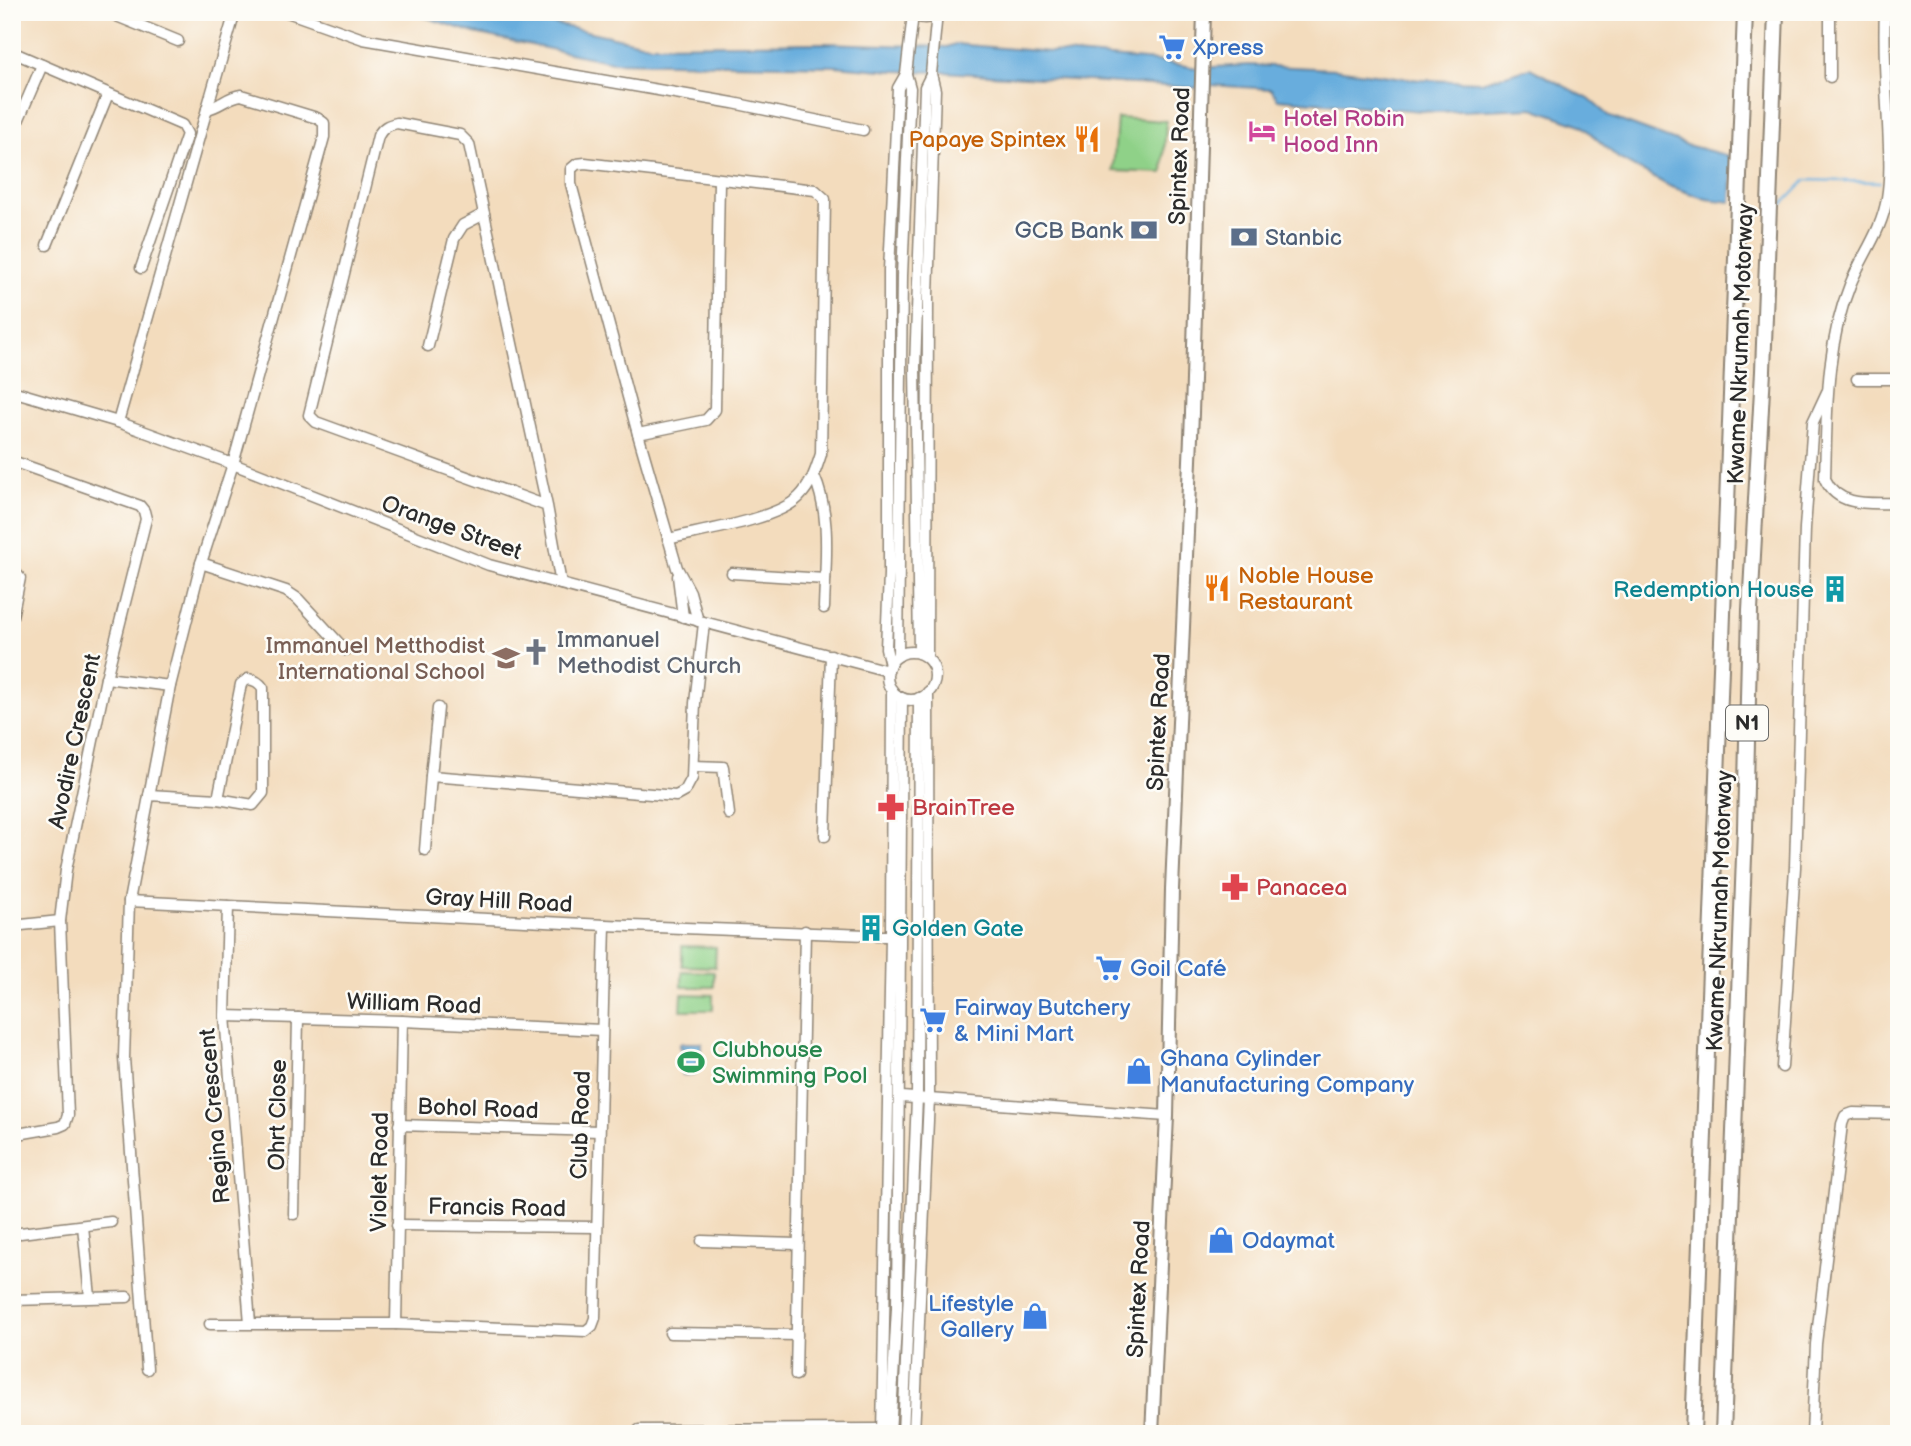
<svg xmlns="http://www.w3.org/2000/svg" width="1911" height="1446" viewBox="0 0 1911 1446" font-family="'Balsamiq Sans',sans-serif">
	<style>
		.green { fill: #8fd188; stroke: #5d7e5a; stroke-width: 2 }
		.water { fill: #67addd; stroke: #496c84; stroke-width: 2 }
		.lines { fill: none; stroke-linecap: round; stroke-linejoin: round }
		.stream { stroke: #67addd; stroke-width: 2.5 }
		.minor-casing { stroke: #8f8474; stroke-width: 13 }
		.major-casing { stroke: #8f8474; stroke-width: 16 }
		.highway-casing { stroke: #8f8474; stroke-width: 18 }
		.minor { stroke: #fff; stroke-width: 10 }
		.major { stroke: #fff; stroke-width: 12 }
		.highway { stroke: #fff; stroke-width: 14 }
		.labels { text-anchor: middle; stroke-width: 5; stroke-linejoin: round; paint-order: stroke }
		.shield { fill: #fdfcf7; stroke: #6a6a68; stroke-width: 2 }
		.shield-label { font-size: 21px; font-weight: bold; fill: #2b2b2b }
		.shop-label { font-size: 23px; fill: #366cbe; stroke: #fdfcf7; text-anchor: start }
		.hotel-label { font-size: 23px; fill: #b23c85; stroke: #fdfcf7; text-anchor: start }
		.food-label { font-size: 23px; fill: #c56008; stroke: #fdfcf7; text-anchor: end }
		.street-label { font-size: 23px; fill: #2b2b2b; stroke: #fdfcf7 }
		.service-label { font-size: 23px; fill: #4e5e75; stroke: #fdfcf7; text-anchor: end }
		.culture-label { font-size: 23px; fill: #0d838f; stroke: #fdfcf7; text-anchor: end }
		.worship-label { font-size: 23px; fill: #5b616d; stroke: #fdfcf7; text-anchor: start }
		.education-label { font-size: 23px; fill: #785e54; stroke: #fdfcf7; text-anchor: end }
		.health-label { font-size: 23px; fill: #be3a42; stroke: #fdfcf7; text-anchor: start }
		.leisure-label { font-size: 23px; fill: #27864d; stroke: #fdfcf7; text-anchor: start }
	</style>
	<rect width="100%" height="100%" fill="#fdfcf7"/>
	<filter id="ink" filterUnits="userSpaceOnUse"><feTurbulence type="fractalNoise" baseFrequency=".0143" numOctaves="2"/><feDisplacementMap in="SourceGraphic" scale="14" xChannelSelector="R" yChannelSelector="G"/><feConvolveMatrix kernelMatrix="1 2 1 2 8 2 1 2 1" color-interpolation-filters="sRGB"/></filter>
	<filter id="wash" filterUnits="userSpaceOnUse"><feTurbulence type="fractalNoise" baseFrequency=".00686" numOctaves="4" result="noise"/><feDisplacementMap in="SourceGraphic" scale="28" xChannelSelector="R" yChannelSelector="G"/><feGaussianBlur stdDeviation="1.57" result="paint"/><feColorMatrix in="noise" values="0 0 0 0 0 0 0 0 0 0 0 0 0 0 0 0 0 1.4 0 .05"/><feComposite in="paint" operator="in"/></filter>
	<g filter="url(#wash)">
		<rect width="100%" height="100%" fill="#f3dcbd"/>
		<g class="green">
			<path d="M1117 118 1166 121 1163 173 1113 171Z"/>
			<path d="M682 946 716 947 715 967 682 966Z"/>
			<path d="M682 971 714 972V987H682Z"/>
			<path d="M682 994 713 995V1010H681Z"/>
		</g>
		<g class="water">
			<path d="M409 12H499L650 45 823 43 947 47 955 44 1157 61 1197 68 1249 65 1335 69 1420 80 1481 82 1530 68 1589 99 1610 117 1687 145 1733 157 1731 202 1706 199 1669 186 1618 158 1581 125 1533 108 1434 112 1278 99 1271 89 1210 85 1196 88 944 72 894 71 835 66 612 62 474 33Z"/>
			<path d="M680 1043H702L695 1075H682L685 1049 680 1048Z"/>
		</g>
		<g class="lines">
			<path class="stream" d="M1780 207 1806 180 1880 182"/>
		</g>
	</g>
	<g filter="url(#ink)">
		<g class="lines">
			<defs>
				<g id="minor">
					<path d="M107 12 178 41"/>
					<path d="M287 12 363 39 733 103 863 130"/>
					<path d="M912 12C920 20 929 20 938 12"/>
					<path d="M1830 12V77"/>
					<path d="M1885 12C1883 49 1886 86 1888 124 1889 149 1891 173 1887 198 1882 231 1862 255 1850 285 1825 347 1827 413 1825 479 1838 508 1871 503 1899 503"/>
					<path d="M12 52 182 125 187 134 141 268"/>
					<path d="M207 109 235 12"/>
					<path d="M12 135 42 65"/>
					<path d="M47 245 108 94"/>
					<path d="M428 346 454 239 463 225 484 214"/>
					<path d="M1857 379H1899"/>
					<path d="M12 391 118 422 233 464 489 565 888 671"/>
					<path d="M118 422 207 109C221 106 227 97 241 95L317 118 324 123V137L233 464 201 563 170 686 129 901 124 1058 147 1369"/>
					<path d="M638 434 706 420 715 410 719 181"/>
					<path d="M12 461 140 506 144 511 146 519 106 678 66 870 60 921 68 1115 65 1124 58 1127 12 1135"/>
					<path d="M814 476C832 516 825 565 824 608"/>
					<path d="M547 506 316 422 309 415 378 136C383 127 388 125 397 123L460 135 469 144 547 506 561 584"/>
					<path d="M668 539C700 531 777 520 799 497 811 485 816 470 821 454L825 199 815 190 585 163 577 164 571 169V184L638 434 677 568 690 592 698 621"/>
					<path d="M201 563 286 591 298 599 345 650"/>
					<path d="M12 569 20 578 12 617"/>
					<path d="M732 573 825 579"/>
					<path d="M678 576 683 617"/>
					<circle cx="911" cy="676" r="24"/>
					<path d="M919 653 915 367 925 87 931 75"/>
					<path d="M898 656 902 276 910 88 906 74 913 14"/>
					<path d="M927 658 928 295 935 90 931 74 937 13"/>
					<path d="M890 665 886 648 889 574V270L898 88 906 74"/>
					<path d="M106 678 170 686"/>
					<path d="M693 766 723 767 729 814"/>
					<path d="M431 776 438 708"/>
					<path d="M149 795 218 799 241 684 248 679C255 680 259 682 263 688V793L253 805 218 799"/>
					<path d="M825 836 831 655"/>
					<path d="M425 850 431 776 676 796 685 791 692 778 695 703 704 623"/>
					<path d="M129 901 605 925 867 935"/>
					<path d="M228 906 225 1016 250 1323"/>
					<path d="M12 926 60 921"/>
					<path d="M876 936H891"/>
					<path d="M225 1016 402 1021 602 1030"/>
					<path d="M1782 1067 1795 867 1805 528 1813 422 1827 392"/>
					<path d="M901 1097 1167 1116"/>
					<path d="M399 1125 599 1131"/>
					<path d="M294 1214 298 1018"/>
					<path d="M397 1225 596 1227"/>
					<path d="M83 1226 90 1297"/>
					<path d="M12 1234 111 1222"/>
					<path d="M702 1241 797 1244"/>
					<path d="M12 1300 127 1297"/>
					<path d="M210 1324H396L586 1331 592 1326 595 1318 605 925"/>
					<path d="M396 1324 402 1021"/>
					<path d="M670 1333 797 1335"/>
					<path d="M796 1375 805 931"/>
					<path d="M639 1430 882 1429"/>
					<path d="M882 1434 891 936 892 690"/>
					<path d="M890 1434 897 1308 902 698"/>
					<path d="M903 1434 917 1098 919 698"/>
					<path d="M914 1434 929 1098 928 692"/>
					<path d="M1812 1434 1816 1344 1842 1124 1845 1116 1853 1113 1899 1114"/>
				</g>
				<path id="major" d="M1152 1434 1167 1116 1172 889 1192 413 1204 12"/>
				<g id="highway">
					<path d="M1693 1434 1745 12"/>
					<path d="M1723 1434 1745 829 1750 610 1763 371 1776 12"/>
				</g>
			</defs>
			<use href="#minor" class="minor-casing"/>
			<use href="#major" class="major-casing"/>
			<use href="#highway" class="highway-casing"/>
			<use href="#minor" class="minor"/>
			<use href="#major" class="major"/>
			<use href="#highway" class="highway"/>
		</g>
	</g>
	<defs>
		<symbol id="supermarket-bare" viewBox="-9 -9 18 18"><path d="M-6-5.5h2.5l.6 2H6L4.5 2H-2.5L-4.4-4H-6ZM-1.5 3.2a1.3 1.3 0 1 0 .1 0ZM3 3.2a1.3 1.3 0 1 0 .1 0Z" fill="#3f7fe0" stroke="#fdfcf7" stroke-width="2.5" paint-order="stroke"/></symbol>
		<symbol id="hotel-bare" viewBox="-9 -9 18 18"><path d="M-6-4.5h1.5V1H6V5H4.5V3h-9V5H-6ZM-4 0a1.8 1.8 0 1 1 3.6 0ZM.5 0V-2.5h3Q6-2.5 6 0Z" fill="#d1479c" stroke="#fdfcf7" stroke-width="2.5" paint-order="stroke"/></symbol>
		<symbol id="restaurant-bare" viewBox="-9 -9 18 18"><path d="M-5-6h1v4h1v-4h1v4h1v-4h1v5L-1.5 .5V6h-2V.5L-5-1ZM5-6V6H3V1.5H1.5Q1.5-4 5-6Z" fill="#e8710a" stroke="#fdfcf7" stroke-width="2.5" paint-order="stroke"/></symbol>
		<symbol id="bank-bare" viewBox="-9 -9 18 18"><path d="M-6-4H6V4H-6ZM0-2.3a2.3 2.3 0 1 0 0 4.6a2.3 2.3 0 1 0 0-4.6Z" fill="#5c6f8a" stroke="#fdfcf7" stroke-width="2.5" paint-order="stroke"/></symbol>
		<symbol id="building-bare" viewBox="-9 -9 18 18"><path d="M-4-6H4V6H1V3H-1V6H-4ZM-2.5-4.3h1.7v1.8h-1.7ZM.8-4.3h1.7v1.8H.8ZM-2.5-1h1.7V.8h-1.7ZM.8-1h1.7V.8H.8Z" fill="#0f9aa8" stroke="#fdfcf7" stroke-width="2.5" paint-order="stroke"/></symbol>
		<symbol id="church-bare" viewBox="-9 -9 18 18"><path d="M-1.2-6h2.4v3.5h3.3v2.4h-3.3V6h-2.4V-.1h-3.3v-2.4h3.3Z" fill="#6b7280" stroke="#fdfcf7" stroke-width="2.5" paint-order="stroke"/></symbol>
		<symbol id="school-bare" viewBox="-9 -9 18 18"><path d="M0-5L7-2L0 1L-7-2ZM-4 1L0 2.5L4 1V4Q0 6-4 4Z" fill="#8d6e63" stroke="#fdfcf7" stroke-width="2.5" paint-order="stroke"/></symbol>
		<symbol id="pharmacy-bare" viewBox="-9 -9 18 18"><path d="M-2-6h4v4h4v4h-4v4h-4v-4h-4v-4h4Z" fill="#e0444e" stroke="#fdfcf7" stroke-width="2.5" paint-order="stroke"/></symbol>
		<symbol id="stadium-bare" viewBox="-9 -9 18 18"><path d="M0-5a6.5 5 0 1 0 0 10a6.5 5 0 1 0 0-10ZM-3.5-1.8h7v3.6h-7Z" fill="#2e9e5b" stroke="#fdfcf7" stroke-width="2.5" paint-order="stroke"/></symbol>
		<symbol id="shop-bare" viewBox="-9 -9 18 18"><path d="M-5-2.5h2.3a2.7 3.5 0 0 1 5.4 0H5L5.5 6h-11ZM-1.5-2.5h3a1.5 2.3 0 0 0-3 0Z" fill="#3f7fe0" stroke="#fdfcf7" stroke-width="2.5" paint-order="stroke"/></symbol>
	</defs>
	<g fill-rule="evenodd">
		<use href="#supermarket-bare" x="1153" y="28" width="38" height="38"/>
		<use href="#hotel-bare" x="1243" y="112" width="38" height="38"/>
		<use href="#restaurant-bare" x="1068" y="120" width="38" height="38"/>
		<use href="#bank-bare" x="1125" y="211" width="38" height="38"/>
		<use href="#bank-bare" x="1225" y="218" width="38" height="38"/>
		<use href="#restaurant-bare" x="1198" y="569" width="38" height="38"/>
		<use href="#building-bare" x="1816" y="570" width="38" height="38"/>
		<use href="#church-bare" x="517" y="633" width="38" height="38"/>
		<use href="#school-bare" x="487" y="639" width="38" height="38"/>
		<use href="#pharmacy-bare" x="872" y="788" width="38" height="38"/>
		<use href="#pharmacy-bare" x="1216" y="868" width="38" height="38"/>
		<use href="#building-bare" x="852" y="909" width="38" height="38"/>
		<use href="#supermarket-bare" x="1090" y="949" width="38" height="38"/>
		<use href="#supermarket-bare" x="914" y="1001" width="38" height="38"/>
		<use href="#stadium-bare" x="672" y="1043" width="38" height="38"/>
		<use href="#shop-bare" x="1120" y="1052" width="38" height="38"/>
		<use href="#shop-bare" x="1202" y="1221" width="38" height="38"/>
		<use href="#shop-bare" x="1016" y="1297" width="38" height="38"/>
	</g>
	<g class="labels">
		<rect class="shield" x="1726" y="705.5" width="42" height="35" rx="5"/>
		<g class="shield-label">
			<text x="1747" y="730">N1</text>
		</g>
		<g class="shop-label">
			<text x="1193" y="55">Xpress</text>
			<text x="1130" y="976">Goil Café</text>
			<text x="954" y="1015">Fairway Butchery<tspan x="954" dy="26">&amp; Mini Mart</tspan></text>
			<text x="1160" y="1066">Ghana Cylinder<tspan x="1160" dy="26">Manufacturing Company</tspan></text>
			<text x="1242" y="1248">Odaymat</text>
			<text x="1014" y="1311" text-anchor="end">Lifestyle<tspan x="1014" dy="26">Gallery</tspan></text>
		</g>
		<g class="hotel-label">
			<text x="1283" y="126">Hotel Robin<tspan x="1283" dy="26">Hood Inn</tspan></text>
		</g>
		<g class="food-label">
			<text x="1066" y="147">Papaye Spintex</text>
			<text x="1238" y="583" text-anchor="start">Noble House<tspan x="1238" dy="26">Restaurant</tspan></text>
		</g>
		<g class="street-label">
			<text transform="translate(1179 156) rotate(-88)" y="8">Spintex Road</text>
			<text transform="translate(1740 344) rotate(-88)" y="8">Kwame Nkrumah Motorway</text>
			<text transform="translate(452 527) rotate(20)" y="8">Orange Street</text>
			<text transform="translate(1158 722) rotate(-87)" y="8">Spintex Road</text>
			<text transform="translate(74 741) rotate(-78)" y="8">Avodire Crescent</text>
			<text transform="translate(499 900) rotate(3)" y="8">Gray Hill Road</text>
			<text transform="translate(1719 911) rotate(-88)" y="8">Kwame Nkrumah Motorway</text>
			<text transform="translate(414 1003) rotate(2)" y="8">William Road</text>
			<text transform="translate(478 1108) rotate(2)" y="8">Bohol Road</text>
			<text transform="translate(277 1115) rotate(-89)" y="8">Ohrt Close</text>
			<text transform="translate(214 1116) rotate(-95)" y="8">Regina Crescent</text>
			<text transform="translate(580 1125) rotate(-88)" y="8">Club Road</text>
			<text transform="translate(379 1172) rotate(-89)" y="8">Violet Road</text>
			<text transform="translate(497 1207) rotate(1)" y="8">Francis Road</text>
			<text transform="translate(1138 1289) rotate(-87)" y="8">Spintex Road</text>
		</g>
		<g class="service-label">
			<text x="1123" y="238">GCB Bank</text>
			<text x="1265" y="245" text-anchor="start">Stanbic</text>
		</g>
		<g class="culture-label">
			<text x="1814" y="597">Redemption House</text>
			<text x="892" y="936" text-anchor="start">Golden Gate</text>
		</g>
		<g class="worship-label">
			<text x="557" y="647">Immanuel<tspan x="557" dy="26">Methodist Church</tspan></text>
		</g>
		<g class="education-label">
			<text x="485" y="653">Immanuel Metthodist<tspan x="485" dy="26">International School</tspan></text>
		</g>
		<g class="health-label">
			<text x="912" y="815">BrainTree</text>
			<text x="1256" y="895">Panacea</text>
		</g>
		<g class="leisure-label">
			<text x="712" y="1057">Clubhouse<tspan x="712" dy="26">Swimming Pool</tspan></text>
		</g>
	</g>
	<rect width="1911" height="1446" fill="none" stroke="#fdfcf7" stroke-width="42"/>
</svg>
